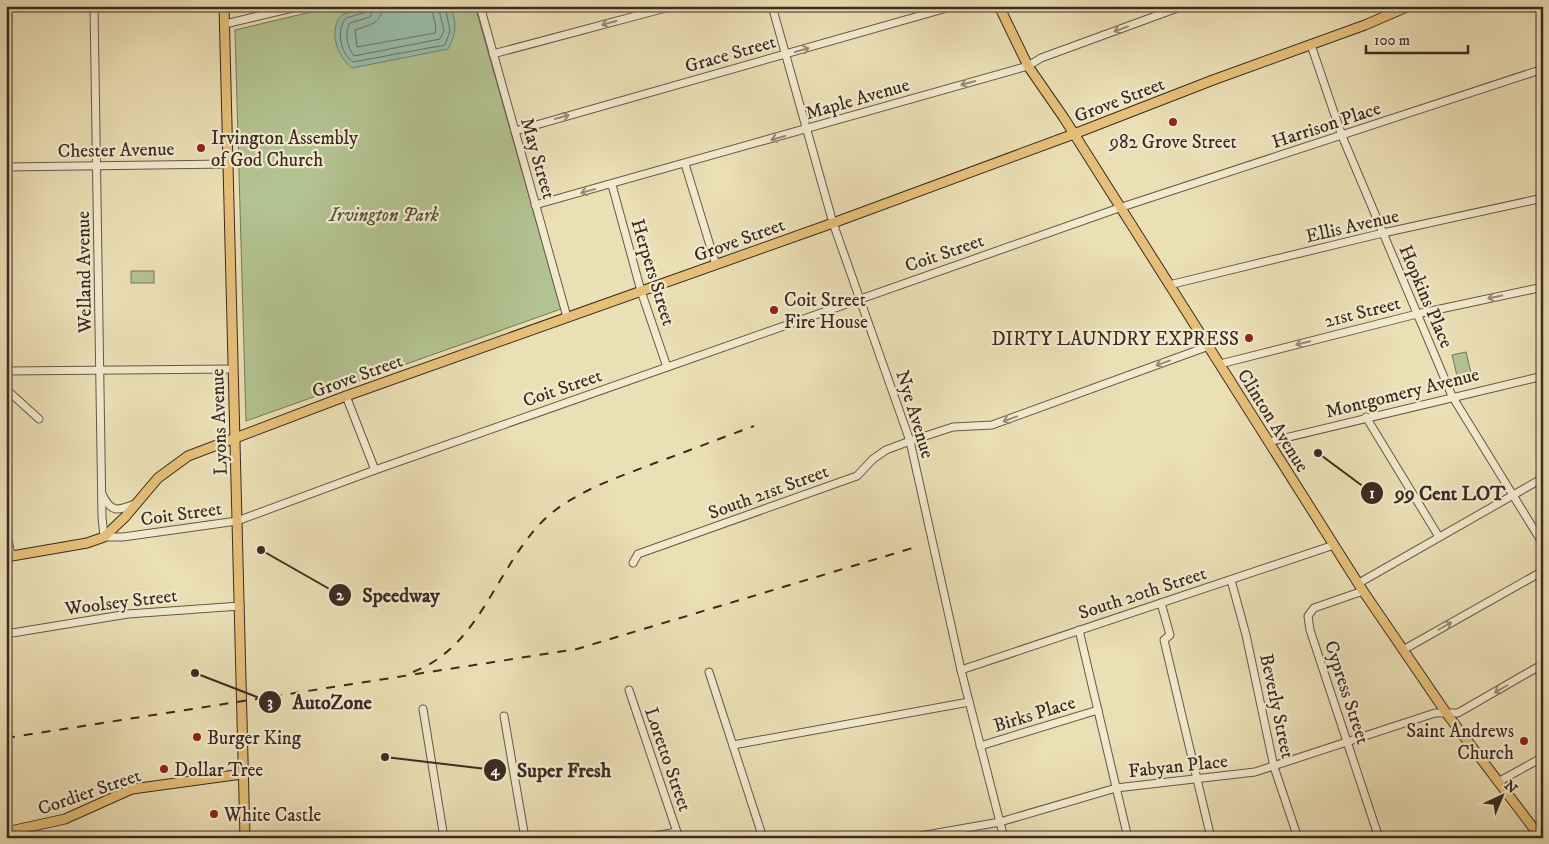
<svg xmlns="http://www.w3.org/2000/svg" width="1549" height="844" viewBox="0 0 1549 844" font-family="'IM FELL DW Pica',serif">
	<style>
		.green { fill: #b3c291; stroke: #767659 }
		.water { fill: #99bdaa; stroke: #738373 }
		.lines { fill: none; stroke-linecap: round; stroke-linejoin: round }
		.shore { stroke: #6a7466; stroke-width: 1 }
		.minor-casing { stroke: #665846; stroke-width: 9 }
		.major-casing { stroke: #3a2b21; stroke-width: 11 }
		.minor { stroke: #f2eacf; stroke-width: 7 }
		.major { stroke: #e6c07a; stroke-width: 9 }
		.rail { stroke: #3a2b21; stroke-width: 2; stroke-dasharray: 9 9; stroke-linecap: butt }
		.oneway { stroke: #968a78 }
		.poi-dot { fill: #8f2418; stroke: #f2eacf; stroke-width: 2 }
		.labels { text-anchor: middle; stroke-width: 4.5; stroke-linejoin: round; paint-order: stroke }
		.street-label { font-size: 19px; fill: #3a2b21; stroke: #f2eacf }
		.poi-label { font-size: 19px; fill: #3a2b21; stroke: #f2eacf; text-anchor: start }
		.park-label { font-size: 19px; font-style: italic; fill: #58513d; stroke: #f2eacf }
		.leader { fill: none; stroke: #3a2b21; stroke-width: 2 }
		.callout-dot { fill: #3a2b21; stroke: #f2eacf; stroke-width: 2 }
		.mark-label { font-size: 15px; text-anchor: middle; font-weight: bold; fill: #fff }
		.callout-label { font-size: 20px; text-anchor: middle; font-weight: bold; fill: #3a2b21; stroke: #f2eacf; stroke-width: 4.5; stroke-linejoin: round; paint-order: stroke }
	</style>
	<rect width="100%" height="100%" fill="#ebdfb5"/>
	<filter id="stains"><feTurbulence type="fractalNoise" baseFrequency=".004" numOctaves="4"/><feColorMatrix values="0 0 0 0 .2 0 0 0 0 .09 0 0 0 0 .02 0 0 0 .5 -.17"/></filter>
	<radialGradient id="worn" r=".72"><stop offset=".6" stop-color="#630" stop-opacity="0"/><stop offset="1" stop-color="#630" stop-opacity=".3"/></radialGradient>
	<g class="green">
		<path d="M336 6H475L561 309 246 421 235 30Z"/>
		<rect x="131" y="271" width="23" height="12"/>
		<path d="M1466 352 1473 381 1459 384 1452 355Z"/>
	</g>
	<path class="water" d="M374 6H449C458 21 456 35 448 49L352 68C337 57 327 28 343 14Z"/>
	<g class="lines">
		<g class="shore">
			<path d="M369 6 366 12 346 18C336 30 340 53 353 62L445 45 450 31 445 6"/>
			<path d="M375 6 370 17 350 23C344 32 347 47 354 56L440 39 444 31 438 6"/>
			<path d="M383 6C381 25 368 25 355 30L357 47 435 33 436 27 431 6"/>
		</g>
		<defs>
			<g id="minor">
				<path d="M94 6 102 517 104 537H123L237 521 375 470 1119 208 1543 69"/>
				<path d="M480 6 567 317"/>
				<path d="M772 6 833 223 910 441 961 670 1004 838"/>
				<path d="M225 24 301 6"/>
				<path d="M1311 45 1342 136 1452 396 1543 544"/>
				<path d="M493 54 673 6"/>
				<path d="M515 131 954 6"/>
				<path d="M685 164 716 265"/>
				<path d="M6 167 227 164"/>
				<path d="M612 185 641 291 667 367"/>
				<path d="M535 205 1028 66 1041 58 1183 6"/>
				<path d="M1169 285 1383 233 1543 198"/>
				<path d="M1220 364 1417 314 1543 287"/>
				<path d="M6 371 232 369"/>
				<path d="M6 389 39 419"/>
				<path d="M346 396 375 470"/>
				<path d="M1366 417 1439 537"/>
				<path d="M1268 442 1543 376"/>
				<path d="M102 494C111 513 117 511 135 504"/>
				<path d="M6 527 11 556"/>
				<path d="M633 563 638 554 857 476 873 459 886 450 910 441 953 427 992 425 1209 346"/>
				<path d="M1231 580 1246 635 1274 767 1298 838"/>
				<path d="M1359 583 1543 478"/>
				<path d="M1363 591 1314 608 1308 616 1310 630 1379 838"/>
				<path d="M1161 603 1170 635 1164 640 1211 838"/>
				<path d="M1079 630 1128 838"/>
				<path d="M6 634 128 614 240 606"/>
				<path d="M1403 650 1543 571"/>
				<path d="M961 670 1334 545"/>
				<path d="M709 672 763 838"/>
				<path d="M629 690 679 838"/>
				<path d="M423 709 444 838"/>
				<path d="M504 716 525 838"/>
				<path d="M733 745 969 702"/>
				<path d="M980 746 1098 710"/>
				<path d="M1498 782 1543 757"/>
				<path d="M643 838 677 832"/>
				<path d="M909 838 1000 822 1116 788 1255 772 1435 713H1458L1543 664"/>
			</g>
			<g id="major">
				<path d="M224 6 245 838"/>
				<path d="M999 6 1028 66 1064 118 1363 591 1447 714 1541 838"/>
				<path d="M6 557 87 543 104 537 125 517 158 478 188 456 346 396 833 223 1074 134 1213 80 1365 25 1409 6"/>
				<path d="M6 832 65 819 132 789 242 774"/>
			</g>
		</defs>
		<use href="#minor" class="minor-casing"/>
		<use href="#major" class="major-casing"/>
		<use href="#minor" class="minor"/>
		<use href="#major" class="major"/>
		<g class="rail">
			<path d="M413 672C482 646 497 563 547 517 576 491 619 477 655 463 688 451 721 438 754 426"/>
			<path d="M6 738 577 649 916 547"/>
		</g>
	</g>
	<defs><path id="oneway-shaft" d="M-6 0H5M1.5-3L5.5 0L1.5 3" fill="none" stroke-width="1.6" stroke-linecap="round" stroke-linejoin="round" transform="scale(1.25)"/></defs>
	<g class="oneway">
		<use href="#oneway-shaft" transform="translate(609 23) rotate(165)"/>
		<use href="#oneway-shaft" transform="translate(1121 29) rotate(160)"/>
		<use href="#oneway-shaft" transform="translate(802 50) rotate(-16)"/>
		<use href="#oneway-shaft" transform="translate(968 83) rotate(164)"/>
		<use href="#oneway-shaft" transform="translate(562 117) rotate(-16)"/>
		<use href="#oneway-shaft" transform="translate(778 138) rotate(164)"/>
		<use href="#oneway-shaft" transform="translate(588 191) rotate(165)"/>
		<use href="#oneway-shaft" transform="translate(1495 297) rotate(168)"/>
		<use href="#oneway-shaft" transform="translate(1303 343) rotate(166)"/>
		<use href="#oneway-shaft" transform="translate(1163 363) rotate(160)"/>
		<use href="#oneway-shaft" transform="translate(1010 419) rotate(160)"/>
		<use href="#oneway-shaft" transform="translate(1445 626) rotate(-30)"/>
		<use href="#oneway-shaft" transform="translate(1501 689) rotate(150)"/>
	</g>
	<g class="poi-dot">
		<circle cx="1173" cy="122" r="5"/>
		<circle cx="201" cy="148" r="5"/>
		<circle cx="774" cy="310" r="5"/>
		<circle cx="1249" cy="338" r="5"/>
		<circle cx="197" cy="737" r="5"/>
		<circle cx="1524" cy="741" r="5"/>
		<circle cx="164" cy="769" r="5"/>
		<circle cx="214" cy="814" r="5"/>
	</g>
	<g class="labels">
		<g class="street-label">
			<text transform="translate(730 53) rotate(-16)" y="7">Grace Street</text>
			<text transform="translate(857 98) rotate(-16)" y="7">Maple Avenue</text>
			<text transform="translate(1119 99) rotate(-21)" y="7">Grove Street</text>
			<text transform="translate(1326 124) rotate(-18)" y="7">Harrison Place</text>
			<text transform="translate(116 149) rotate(-1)" y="7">Chester Avenue</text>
			<text transform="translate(539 158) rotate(74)" y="7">May Street</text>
			<text transform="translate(1352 225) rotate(-13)" y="7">Ellis Avenue</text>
			<text transform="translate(739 239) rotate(-20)" y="7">Grove Street</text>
			<text transform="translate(944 252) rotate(-19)" y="7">Coit Street</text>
			<text transform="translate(83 272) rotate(-91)" y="7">Welland Avenue</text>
			<text transform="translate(654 272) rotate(73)" y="7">Herpers Street</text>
			<text transform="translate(1427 296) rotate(67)" y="7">Hopkins Place</text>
			<text transform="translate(1362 311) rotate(-14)" y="7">21st Street</text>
			<text transform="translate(357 375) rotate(-20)" y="7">Grove Street</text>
			<text transform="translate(562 387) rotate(-19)" y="7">Coit Street</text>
			<text transform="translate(1402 392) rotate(-14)" y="7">Montgomery Avenue</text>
			<text transform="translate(916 414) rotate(73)" y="7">Nye Avenue</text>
			<text transform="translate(1274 420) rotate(58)" y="7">Clinton Avenue</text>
			<text transform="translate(218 422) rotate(-92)" y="7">Lyons Avenue</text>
			<text transform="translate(768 491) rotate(-20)" y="7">South 21st Street</text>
			<text transform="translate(181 513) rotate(-8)" y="7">Coit Street</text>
			<text transform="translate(1142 592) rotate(-18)" y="7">South 20th Street</text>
			<text transform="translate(121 601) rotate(-7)" y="7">Woolsey Street</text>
			<text transform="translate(1348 692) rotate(72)" y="7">Cypress Street</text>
			<text transform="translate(1278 706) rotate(78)" y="7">Beverly Street</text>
			<text transform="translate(1034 713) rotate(-17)" y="7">Birks Place</text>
			<text transform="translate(669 759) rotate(71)" y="7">Loretto Street</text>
			<text transform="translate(1178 765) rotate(-6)" y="7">Fabyan Place</text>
			<text transform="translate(89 791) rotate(-19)" y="7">Cordier Street</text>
		</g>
		<g class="poi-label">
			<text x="211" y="144">Irvington Assembly<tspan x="211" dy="22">of God Church</tspan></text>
			<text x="1173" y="148" text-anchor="middle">982 Grove Street</text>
			<text x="784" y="306">Coit Street<tspan x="784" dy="22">Fire House</tspan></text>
			<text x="1239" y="345" text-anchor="end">DIRTY LAUNDRY EXPRESS</text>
			<text x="1514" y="737" text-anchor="end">Saint Andrews<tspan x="1514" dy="22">Church</tspan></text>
			<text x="207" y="744">Burger King</text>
			<text x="174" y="776">Dollar Tree</text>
			<text x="224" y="821">White Castle</text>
		</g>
		<g class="park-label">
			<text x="384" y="221">Irvington Park</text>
		</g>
	</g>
	<path class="leader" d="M1318 453L1372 493M261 550L340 595M195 673L270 702M385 757L495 770"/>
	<g class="callout-dot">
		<circle cx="1318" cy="453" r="5"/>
		<circle cx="261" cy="550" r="5"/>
		<circle cx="195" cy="673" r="5"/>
		<circle cx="385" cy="757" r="5"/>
		<circle cx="1372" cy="493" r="12"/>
		<circle cx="340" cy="595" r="12"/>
		<circle cx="270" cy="702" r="12"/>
		<circle cx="495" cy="770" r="12"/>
	</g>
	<g class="mark-label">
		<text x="1372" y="498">1</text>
		<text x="340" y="600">2</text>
		<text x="270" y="707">3</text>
		<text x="495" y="775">4</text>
	</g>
	<g class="callout-label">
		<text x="1450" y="500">99 Cent LOT</text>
		<text x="401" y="602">Speedway</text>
		<text x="332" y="709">AutoZone</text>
		<text x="564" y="777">Super Fresh</text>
	</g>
	<rect width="1549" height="844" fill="none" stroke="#ebdfb5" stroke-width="25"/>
	<rect x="8" y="8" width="1534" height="829" fill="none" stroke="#3a2b21" stroke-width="2.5"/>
	<rect x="12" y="12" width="1524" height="819" fill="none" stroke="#3a2b21"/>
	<g transform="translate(1502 796) rotate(44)" stroke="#f2eacf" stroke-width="4" paint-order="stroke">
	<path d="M0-4L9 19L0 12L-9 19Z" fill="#3a2b21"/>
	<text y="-8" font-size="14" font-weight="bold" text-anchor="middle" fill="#3a2b21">N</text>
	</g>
	<path d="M1366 45v8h102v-8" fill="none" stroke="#3a2b21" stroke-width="2.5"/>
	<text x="1374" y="45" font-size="15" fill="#3a2b21" stroke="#f2eacf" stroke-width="4" paint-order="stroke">100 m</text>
	<rect width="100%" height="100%" filter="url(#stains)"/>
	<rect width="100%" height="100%" fill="url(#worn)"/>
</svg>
